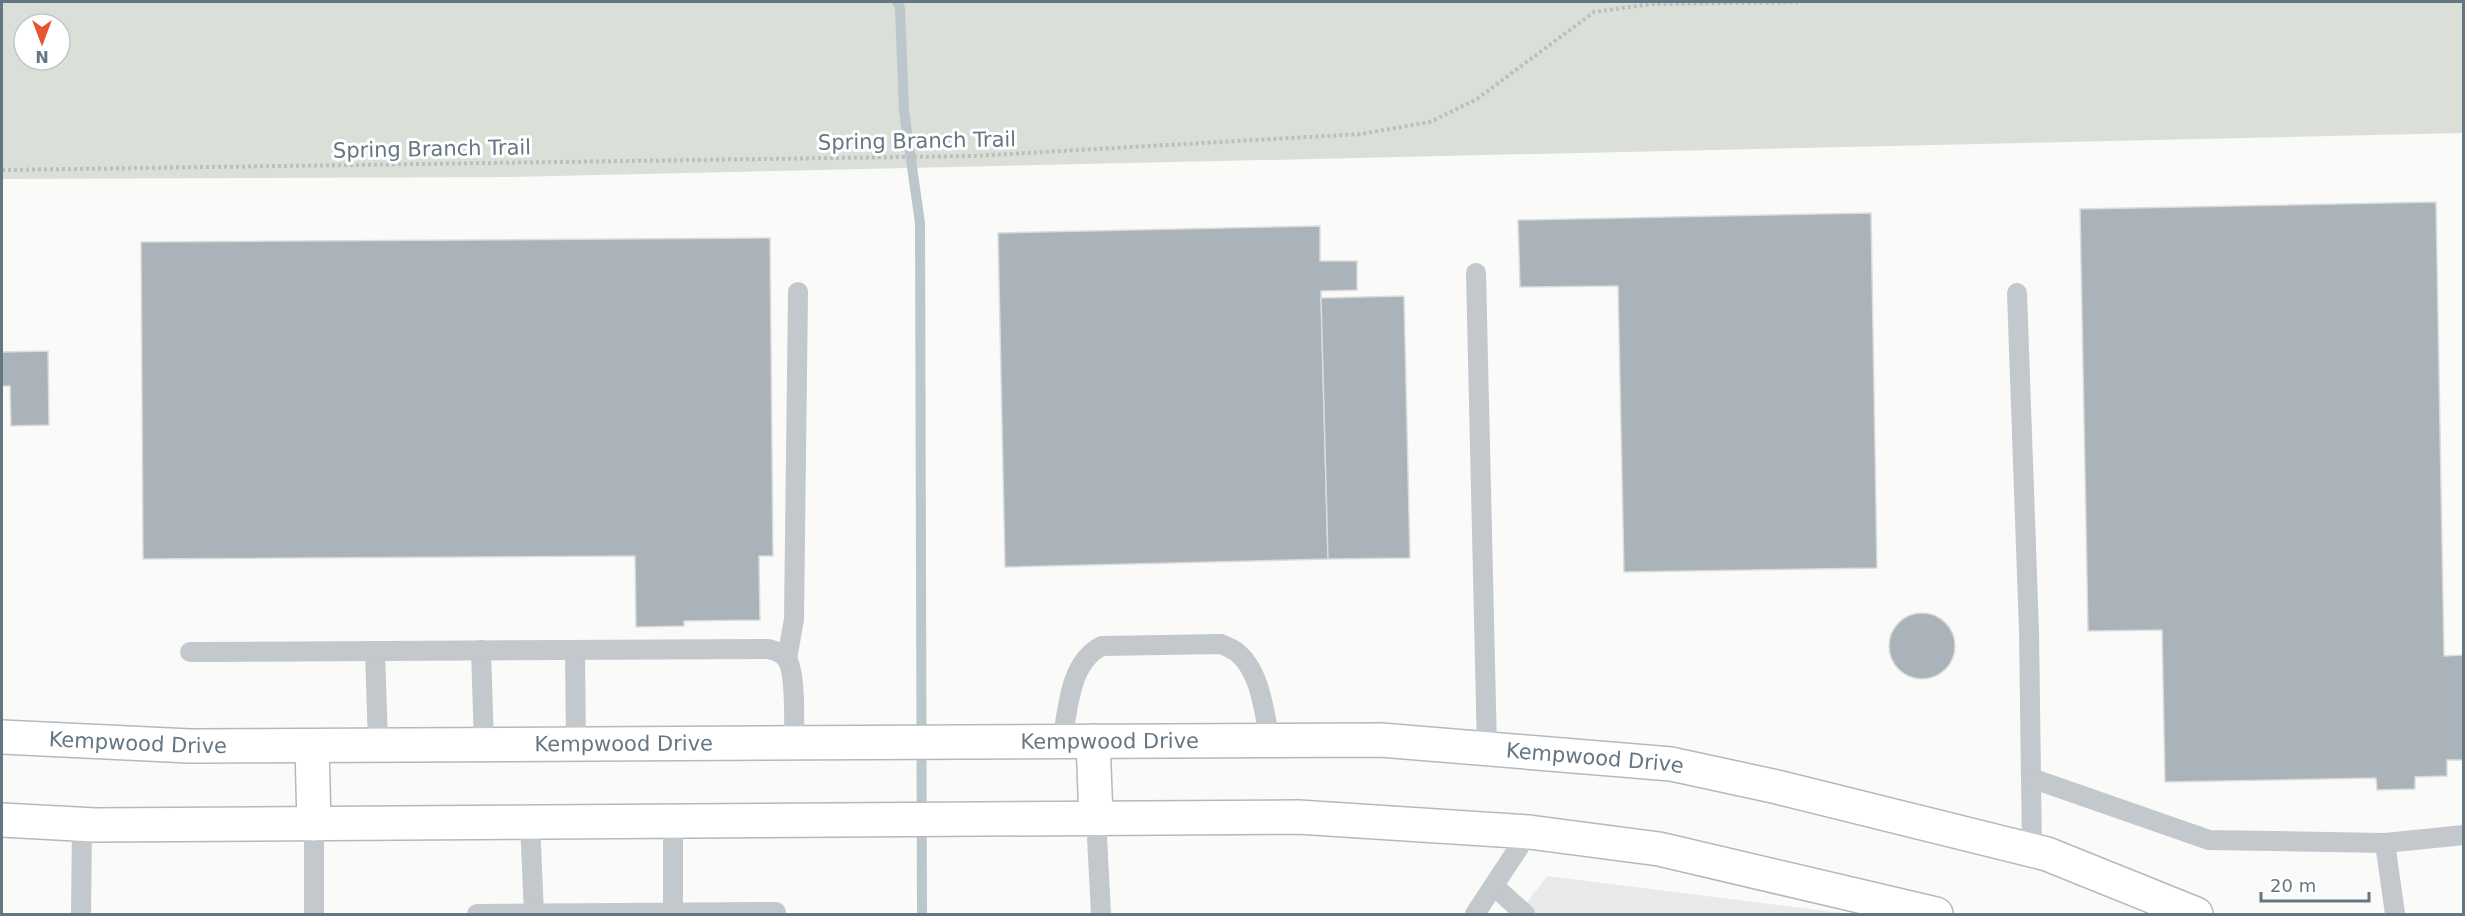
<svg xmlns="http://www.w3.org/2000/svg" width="2465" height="916" viewBox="0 0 2465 916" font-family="'DejaVu Sans',sans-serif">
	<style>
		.built { fill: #e8e9e9 }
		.green { fill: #dadfd7; fill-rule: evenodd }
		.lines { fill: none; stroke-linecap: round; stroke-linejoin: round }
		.stream { stroke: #bbc7cb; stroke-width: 10 }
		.building { fill: #aab3b9; stroke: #dcdcda; stroke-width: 1.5 }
		.secondary-casing { stroke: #b3babf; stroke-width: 36 }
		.path { stroke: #bbbfc2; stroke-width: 4; stroke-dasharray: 3 3; stroke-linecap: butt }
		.lane { stroke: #c3c8cc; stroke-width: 20 }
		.secondary { stroke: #fff; stroke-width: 33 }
		.labels { text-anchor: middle; stroke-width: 6; stroke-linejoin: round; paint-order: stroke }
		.street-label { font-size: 21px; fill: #657683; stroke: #fff }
	</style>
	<rect width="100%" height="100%" fill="#fafaf8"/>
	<path class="built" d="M1547 876 1851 914H1518Z"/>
	<path class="green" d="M2 2H2463V133L510 177 2 179ZM24 24H60V60H24Z"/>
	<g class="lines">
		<path class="stream" d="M897 2 900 8 904 111 920 223 922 914"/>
	</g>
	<g class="building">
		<path d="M2436 202 2444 656 2464 655V760H2447V776L2415 777V789L2377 790 2376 778 2165 782 2162 630 2088 631 2080 209Z"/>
		<path d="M1871 213 1877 568 1624 572 1618 286 1520 287 1518 220Z"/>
		<path d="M1320 226V261H1357V290L1321 291 1328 559 1005 567 998 233Z"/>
		<path d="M770 238 773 556H759L760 620 684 621V626L636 627 635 556 143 559 141 242Z"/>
		<path d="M1404 296 1410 558 1328 559 1321 298Z"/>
		<path d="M48 351 49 425 11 426 10 386H2V352Z"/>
		<circle cx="1922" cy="646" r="33"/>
	</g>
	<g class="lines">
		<defs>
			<g id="secondary">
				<path id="s1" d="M2 737 190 746 1381 740 1671 764 1777 787 2047 854 2196 914"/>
				<path d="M1093 741 1096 818"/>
				<path d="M312 746 314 824"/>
				<path d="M2 820 95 825 1298 817 1529 832 1659 849 1936 914"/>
			</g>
		</defs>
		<use href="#secondary" class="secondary-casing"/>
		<path class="path" d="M2 170 973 156 1361 134 1430 122 1477 99 1594 12 1651 4 1798 2"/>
		<g class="lane">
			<path d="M1476 273 1487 749"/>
			<path d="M2017 293 2029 631 2032 850"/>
			<path d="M481 650 484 745"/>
			<path d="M575 650 576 744"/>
			<path d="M375 651 378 745"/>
			<path d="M190 652 768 649C776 651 784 653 788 661 796 677 794 724 794 744"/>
			<path d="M787 659 794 619 798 292"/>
			<path d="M1062 742C1068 710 1069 662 1102 646L1221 644C1226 646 1233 649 1238 653 1261 673 1264 712 1270 741"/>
			<path d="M2031 778 2209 840 2385 843"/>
			<path d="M1096 818 1101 914"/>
			<path d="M673 821V913"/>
			<path d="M530 822 534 914"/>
			<path d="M314 824V914"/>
			<path d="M1494 886 1525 914"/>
			<path d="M81 914 82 825"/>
			<path d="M477 914 776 912V914"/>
			<path d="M1475 914 1529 832"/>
			<path d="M2395 914 2385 843 2464 835"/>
		</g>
		<use href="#secondary" class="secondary"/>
	</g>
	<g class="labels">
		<g class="street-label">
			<text transform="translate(917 141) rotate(-1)" y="7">Spring Branch Trail</text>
			<text transform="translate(432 149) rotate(-1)" y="7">Spring Branch Trail</text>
			<text dy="7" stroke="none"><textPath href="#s1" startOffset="136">Kempwood Drive</textPath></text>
			<text dy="7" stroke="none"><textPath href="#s1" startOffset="1108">Kempwood Drive</textPath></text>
			<text dy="7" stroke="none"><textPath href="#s1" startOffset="622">Kempwood Drive</textPath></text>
			<text dy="7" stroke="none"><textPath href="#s1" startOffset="1594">Kempwood Drive</textPath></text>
		</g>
	</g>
	<rect width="2465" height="916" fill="none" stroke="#657683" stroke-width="6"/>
	<g transform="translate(42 42) rotate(180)"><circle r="28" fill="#ffffff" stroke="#c1c8cd" stroke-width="1.5"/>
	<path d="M0-4.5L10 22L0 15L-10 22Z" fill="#e4572e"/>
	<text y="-9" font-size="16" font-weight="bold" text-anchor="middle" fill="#657683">N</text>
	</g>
	<path d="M2261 892v9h108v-9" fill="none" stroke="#657683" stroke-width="3"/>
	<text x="2270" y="892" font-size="18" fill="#657683" stroke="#ffffff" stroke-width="4.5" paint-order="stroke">20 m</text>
</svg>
